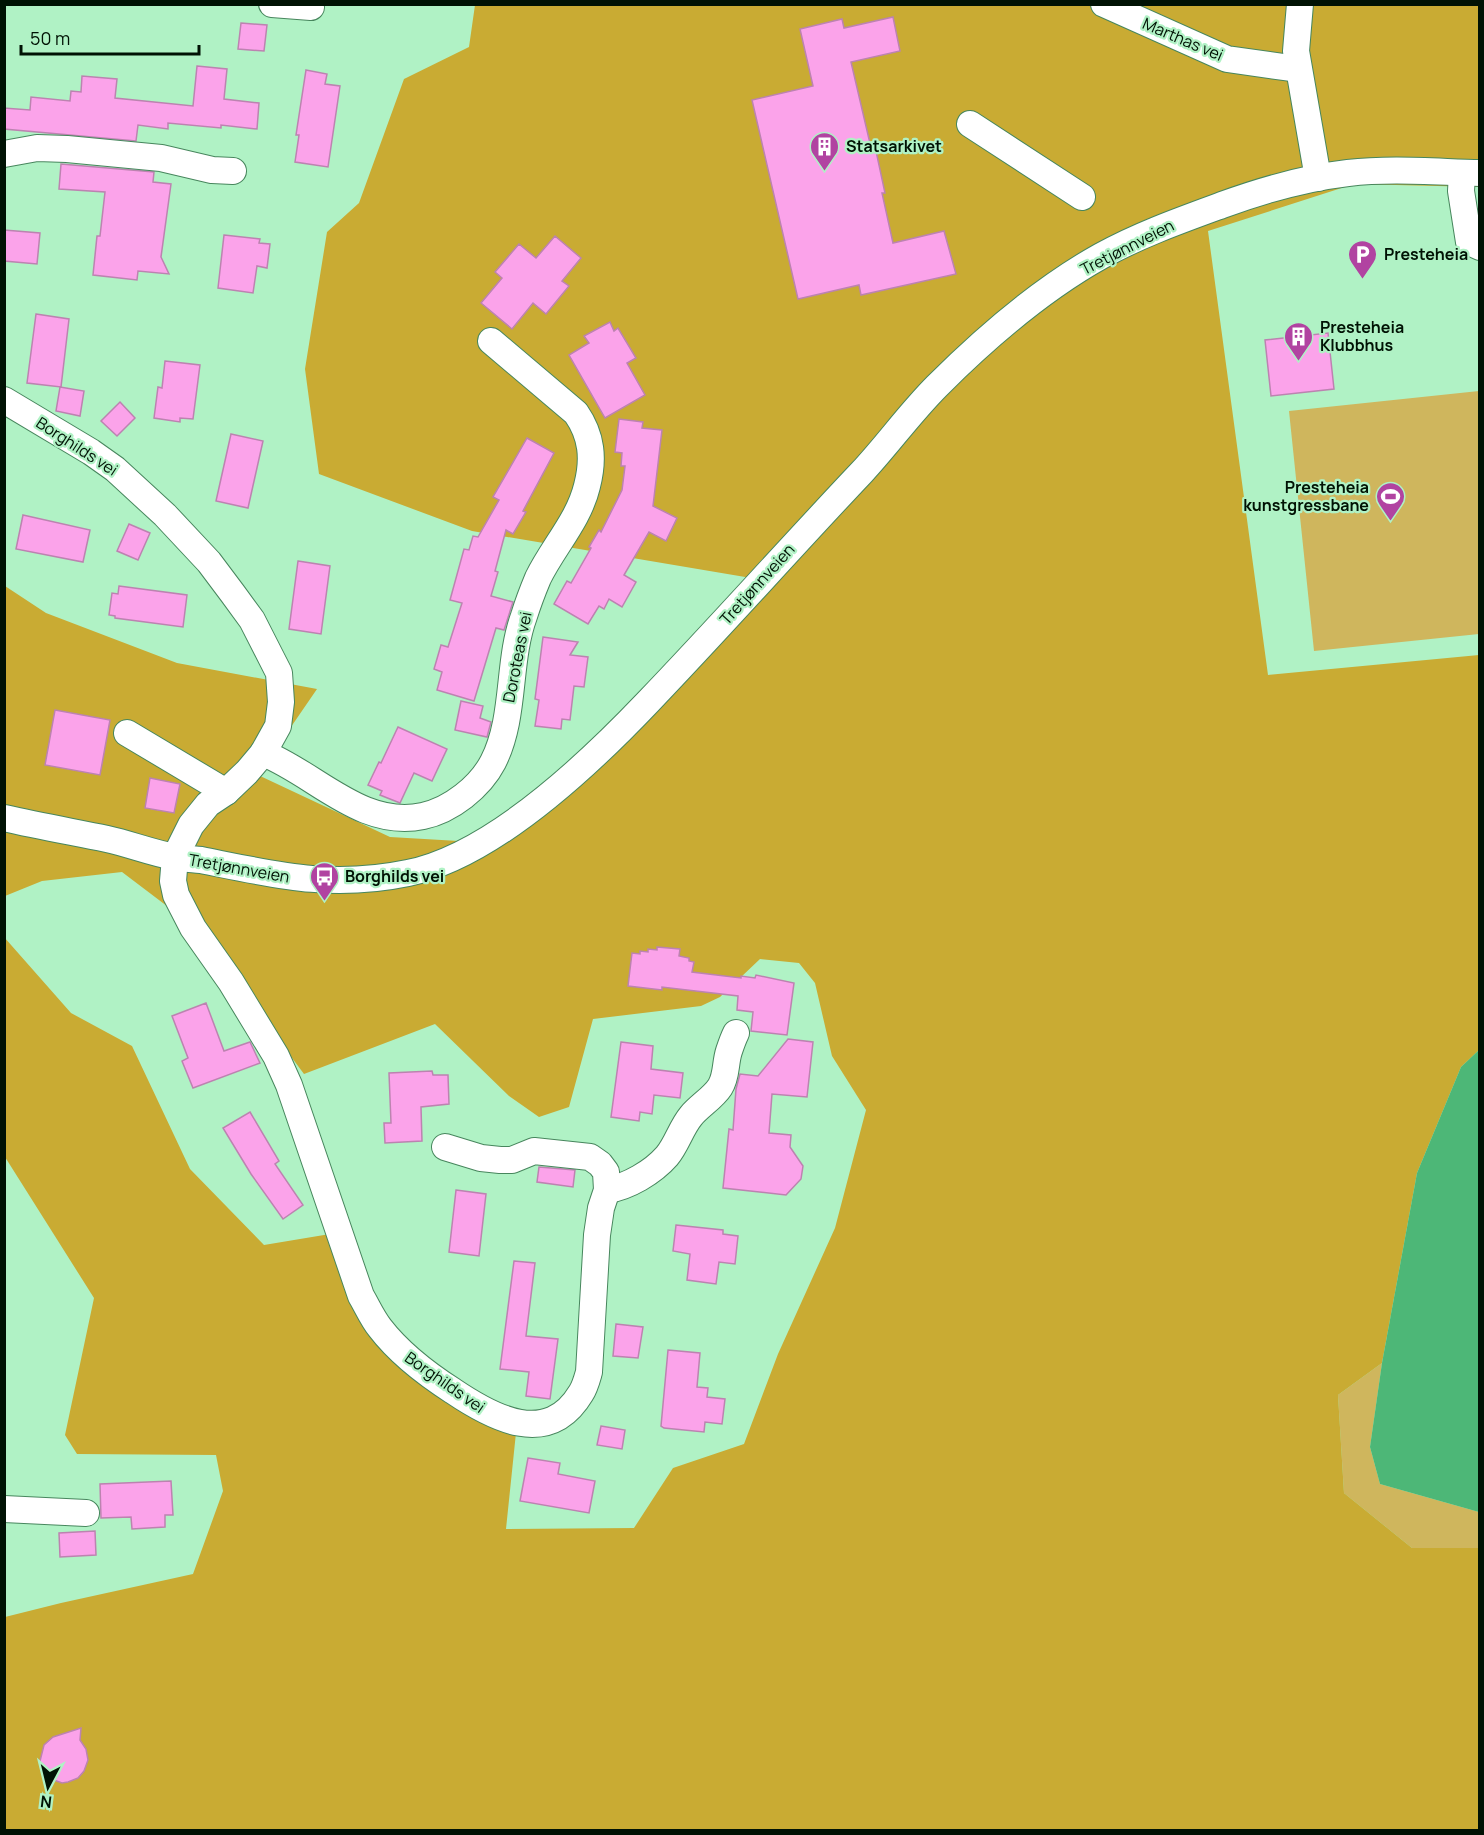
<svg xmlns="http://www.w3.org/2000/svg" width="1484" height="1835" viewBox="0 0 1484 1835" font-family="Manrope,sans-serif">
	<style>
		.green { fill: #cfb65d }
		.forest { fill: #c9ab33 }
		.water { fill: #4db777 }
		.building { fill: #fba3ea; stroke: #bc83b0; stroke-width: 1.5 }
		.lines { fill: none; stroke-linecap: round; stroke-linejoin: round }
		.minor-casing { stroke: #47865d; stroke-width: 28 }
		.minor { stroke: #fff; stroke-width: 26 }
		.labels { text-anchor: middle; stroke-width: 4.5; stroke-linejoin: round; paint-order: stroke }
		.street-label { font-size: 16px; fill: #001204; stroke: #b0f2c5 }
		.poi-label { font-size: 16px; font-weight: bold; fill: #001204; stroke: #b0f2c5; text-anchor: start }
	</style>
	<rect width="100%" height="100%" fill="#b0f2c5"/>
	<g class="green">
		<path d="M1479 391V634L1314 651 1289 411Z"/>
		<path d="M1382 1363 1370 1447 1380 1484 1479 1512V1548H1412L1344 1493 1338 1395Z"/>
	</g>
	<path class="forest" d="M475 5H1479V187L1354 184 1208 231 1268 675 1479 655V1050L1461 1067 1417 1173 1382 1363 1338 1395 1344 1493 1412 1548H1479V1830H5V1617L61 1603 193 1574 223 1491 216 1455 77 1454 65 1435 94 1298 5 1157 4 937 71 1013 132 1046 190 1169 264 1245 330 1234 410 1350 517 1423 506 1529 634 1528 673 1468 744 1444 778 1354 835 1228 866 1110 832 1056 815 983 799 963 760 959 720 997 701 1006 593 1019 569 1107 539 1117 509 1096 435 1024 304 1074 225 968 188 922 122 872 42 881 5 896V586L46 613 177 663 317 689 258 775 390 837 493 843 763 580 472 531 319 474 305 369 327 232 359 203 404 79 469 47Z"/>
	<path class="water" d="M1479 1050V1512L1380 1484 1370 1447 1382 1363 1417 1173 1461 1067Z"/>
	<g class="building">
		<path d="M893 17 900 51 851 62 872 152 876 151 885 193H882L893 243 944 231 956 274 861 295 859 285 798 299 752 100 813 86 800 29 842 19 844 28Z"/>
		<path d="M241 23 267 25 264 51 238 49Z"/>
		<path d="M197 66 227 69 224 99 259 103 257 129 221 125V128L168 123V129L138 125 136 141 4 129V108L30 110 31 97 70 101 71 91 81 92 82 76 117 79 115 98 193 106Z"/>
		<path d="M306 70 327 74 325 84 340 86 328 167 295 162 299 135H296Z"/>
		<path d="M61 164 154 172 153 182 171 184 161 257 169 274 138 271 137 280 93 275 97 236H100L105 192 59 189Z"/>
		<path d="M4 230 40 233 37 264 4 261Z"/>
		<path d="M224 235 260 239 259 243 270 244 267 268 257 266 253 293 218 288Z"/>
		<path d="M555 236 581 258 562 281 569 286 546 314 533 303 512 329 481 303 502 278 495 272 519 244 536 258Z"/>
		<path d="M36 314 69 319 61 387 27 383Z"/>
		<path d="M610 322 614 331 618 328 636 358 627 363 645 395 605 418 569 355 589 343 584 336Z"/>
		<path d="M1328 333 1334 389 1271 396 1265 340Z"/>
		<path d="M165 361 200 365 193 419 180 418V422L154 418 158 387 162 388Z"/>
		<path d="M60 387 84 391 80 416 56 411Z"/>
		<path d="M120 402 135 418 117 436 101 421Z"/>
		<path d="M619 419 643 422 642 428 662 430 653 506 677 518 666 541 649 532 624 575 636 582 622 607 609 599 604 609 599 606 588 624 554 604 567 581 571 583 591 548 589 547 599 530 601 532 622 490 625 466H621L622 453 615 452Z"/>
		<path d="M231 434 263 441 248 508 216 501Z"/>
		<path d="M527 438 554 453 523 511 526 512 513 534 506 530 495 571 498 572 491 596 513 602 504 630 496 628 474 701 437 690 442 672 434 669 441 645 448 647 462 603 450 600 464 549 469 550 473 536 478 537 499 500 493 497Z"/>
		<path d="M23 515 90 530 83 562 16 549Z"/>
		<path d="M129 524 150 533 138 560 117 551Z"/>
		<path d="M298 561 330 566 321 634 289 629Z"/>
		<path d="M119 586 187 595 183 627 115 618V616L109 615 112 593 118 594Z"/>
		<path d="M543 637 578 642 570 655 588 657 584 687 574 686 570 720 562 719 561 729 535 726 539 700 535 699Z"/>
		<path d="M461 701 483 706 480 718 491 722 487 737 455 730Z"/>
		<path d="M55 710 110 720 100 775 45 765Z"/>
		<path d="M398 727 447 749 432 781 414 773 400 803 380 795 382 791 368 785 379 762 381 763Z"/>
		<path d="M150 778 180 784 174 813 145 808Z"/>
		<path d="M657 947 680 949 679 956 689 958V961L694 962 692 972 741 978V976L755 978 756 975 794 983 787 1035 751 1031 753 1012 737 1010 738 996 662 987V990L628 986 632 953 640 954V951L648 952V949L657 950Z"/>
		<path d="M206 1003 224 1051 250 1042 260 1063 193 1088 182 1061 188 1058 172 1016Z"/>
		<path d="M788 1039 813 1042 807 1097 772 1094 769 1133 791 1135 790 1147 803 1166 801 1179 786 1195 723 1188 729 1129 733 1130 736 1089 740 1074 758 1076Z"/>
		<path d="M621 1042 653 1046 651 1069 683 1073 680 1098 654 1095 652 1114 640 1112 639 1121 611 1117Z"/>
		<path d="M432 1071 433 1075H448L449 1104 421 1107 422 1141 385 1143 384 1123H391L389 1073Z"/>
		<path d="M250 1112 279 1161 275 1164 303 1205 283 1219 251 1174 223 1128Z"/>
		<path d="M539 1167 575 1170 573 1187 537 1182Z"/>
		<path d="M456 1190 486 1194 479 1256 449 1252Z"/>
		<path d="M676 1225 723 1230V1234L738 1236 735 1264 719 1262 716 1284 687 1280 690 1254 673 1251Z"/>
		<path d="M514 1261 535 1263 526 1336 558 1339 550 1399 526 1396 529 1372 500 1369Z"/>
		<path d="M616 1324 643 1327 638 1358 613 1356Z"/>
		<path d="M668 1350 700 1353 697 1387 708 1388 707 1397 725 1399 722 1424 705 1422 704 1432 664 1428 661 1426Z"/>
		<path d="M601 1426 625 1430 622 1449 597 1445Z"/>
		<path d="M528 1458 560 1463 558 1474 595 1481 589 1513 520 1501Z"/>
		<path d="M171 1481 173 1515H165V1527L132 1529 131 1517 101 1518 100 1484Z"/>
		<path d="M95 1531 96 1555 60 1557 59 1533Z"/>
		<path d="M81 1728 80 1740 86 1749 88 1760 84 1771 78 1778 68 1782 62 1783 51 1779 43 1770 40 1761 44 1745 53 1737Z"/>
	</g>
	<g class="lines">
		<defs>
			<g id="minor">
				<path d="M272 4 311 7"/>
				<path d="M1104 4 1227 59 1298 69"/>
				<path d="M1300 4 1296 51 1318 178"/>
				<path d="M970 124 1082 197"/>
				<path d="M4 154 37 148 67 149 161 158 212 170 233 171"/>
				<path d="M1462 173 1461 191 1469 242 1480 247"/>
				<path d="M4 400 91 452 115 469 165 515 209 562 233 594 252 620 279 673 281 702 278 726 263 753 247 772 226 792 208 804 191 825 175 857 173 881 176 895 193 928 231 982 276 1056 289 1085 361 1296C367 1306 372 1318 380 1328 400 1354 425 1373 453 1391 493 1418 548 1448 581 1393 585 1387 587 1379 589 1372L597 1235 601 1208 607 1190 606 1172 600 1164 590 1157 534 1151 512 1160H500L481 1158 445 1147"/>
				<path d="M127 733 226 792"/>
				<path d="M263 753C316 774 361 829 423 816 451 810 480 787 493 762 516 717 507 662 524 616 528 603 533 590 538 578 553 547 579 520 587 486 594 459 592 436 576 413L491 341"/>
				<path d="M4 818C39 826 73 832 107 839 130 844 152 853 175 857 184 859 192 859 201 860 276 875 331 889 408 873 493 856 589 764 648 702 720 627 790 548 862 472 888 444 910 413 937 386 984 339 1042 289 1101 256 1139 235 1181 220 1222 205 1263 190 1305 178 1348 173 1391 168 1436 172 1480 173"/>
				<path d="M607 1190C628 1187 653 1172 667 1156 677 1144 681 1128 691 1116 699 1106 713 1098 720 1087 727 1076 725 1063 729 1051 731 1045 733 1039 736 1033"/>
				<path d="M4 1509 86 1513"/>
			</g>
		</defs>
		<use href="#minor" class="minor-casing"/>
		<use href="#minor" class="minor"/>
	</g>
	<defs>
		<symbol id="building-pin" viewBox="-11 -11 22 30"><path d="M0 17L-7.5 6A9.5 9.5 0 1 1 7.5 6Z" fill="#b143a1" stroke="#b0f2c5"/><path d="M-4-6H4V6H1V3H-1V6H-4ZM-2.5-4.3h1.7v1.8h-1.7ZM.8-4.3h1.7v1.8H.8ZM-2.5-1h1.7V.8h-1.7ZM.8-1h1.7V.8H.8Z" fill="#fff"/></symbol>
		<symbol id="parking-pin" viewBox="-11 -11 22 30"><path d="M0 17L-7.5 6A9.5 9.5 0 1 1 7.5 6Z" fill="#b143a1" stroke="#b0f2c5"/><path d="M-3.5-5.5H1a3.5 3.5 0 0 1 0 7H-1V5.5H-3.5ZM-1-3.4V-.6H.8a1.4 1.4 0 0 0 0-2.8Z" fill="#fff"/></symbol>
		<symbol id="stadium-pin" viewBox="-11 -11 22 30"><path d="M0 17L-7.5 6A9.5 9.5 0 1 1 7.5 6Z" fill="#b143a1" stroke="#b0f2c5"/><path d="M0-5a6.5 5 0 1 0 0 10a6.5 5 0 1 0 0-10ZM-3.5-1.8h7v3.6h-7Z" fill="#fff"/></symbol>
		<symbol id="bus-pin" viewBox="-11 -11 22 30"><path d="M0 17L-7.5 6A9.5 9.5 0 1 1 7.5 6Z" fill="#b143a1" stroke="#b0f2c5"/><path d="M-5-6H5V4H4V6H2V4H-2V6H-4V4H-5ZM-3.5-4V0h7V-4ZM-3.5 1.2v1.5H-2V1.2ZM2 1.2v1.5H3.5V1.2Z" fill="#fff"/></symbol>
	</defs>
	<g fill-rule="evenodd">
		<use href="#building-pin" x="808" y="130" width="33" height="45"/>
		<use href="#parking-pin" x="1346" y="238" width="33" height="45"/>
		<use href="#building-pin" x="1282" y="320" width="33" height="45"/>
		<use href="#stadium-pin" x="1374" y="480" width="33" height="45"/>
		<use href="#bus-pin" x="308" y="860" width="33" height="45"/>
	</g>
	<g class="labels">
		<g class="street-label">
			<text transform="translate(1183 39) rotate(23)" y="6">Marthas vei</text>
			<text transform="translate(1127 247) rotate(-27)" y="6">Tretjønnveien</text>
			<text transform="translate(77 446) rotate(33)" y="6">Borghilds vei</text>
			<text transform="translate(757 584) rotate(-48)" y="6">Tretjønnveien</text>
			<text transform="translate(517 657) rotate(-79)" y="6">Doroteas vei</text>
			<text transform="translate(239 868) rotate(10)" y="6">Tretjønnveien</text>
			<text transform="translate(445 1382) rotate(35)" y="6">Borghilds vei</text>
		</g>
		<g class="poi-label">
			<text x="846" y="152">Statsarkivet</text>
			<text x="1384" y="260">Presteheia</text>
			<text x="1320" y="333">Presteheia<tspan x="1320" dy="18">Klubbhus</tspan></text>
			<text x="1369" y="493" text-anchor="end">Presteheia<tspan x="1369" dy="18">kunstgressbane</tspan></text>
			<text x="345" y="882">Borghilds vei</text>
		</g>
	</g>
	<rect width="1484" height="1835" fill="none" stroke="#001204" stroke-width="12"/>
	<g transform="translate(48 1787) rotate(187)" stroke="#b0f2c5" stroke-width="4.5" paint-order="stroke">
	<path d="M0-4.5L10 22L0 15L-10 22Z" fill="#001204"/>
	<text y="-9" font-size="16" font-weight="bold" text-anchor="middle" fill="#001204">N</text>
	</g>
	<path d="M21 45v9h178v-9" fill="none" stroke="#001204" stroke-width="3"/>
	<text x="30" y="45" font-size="18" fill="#001204" stroke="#b0f2c5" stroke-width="4.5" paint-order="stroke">50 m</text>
</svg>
